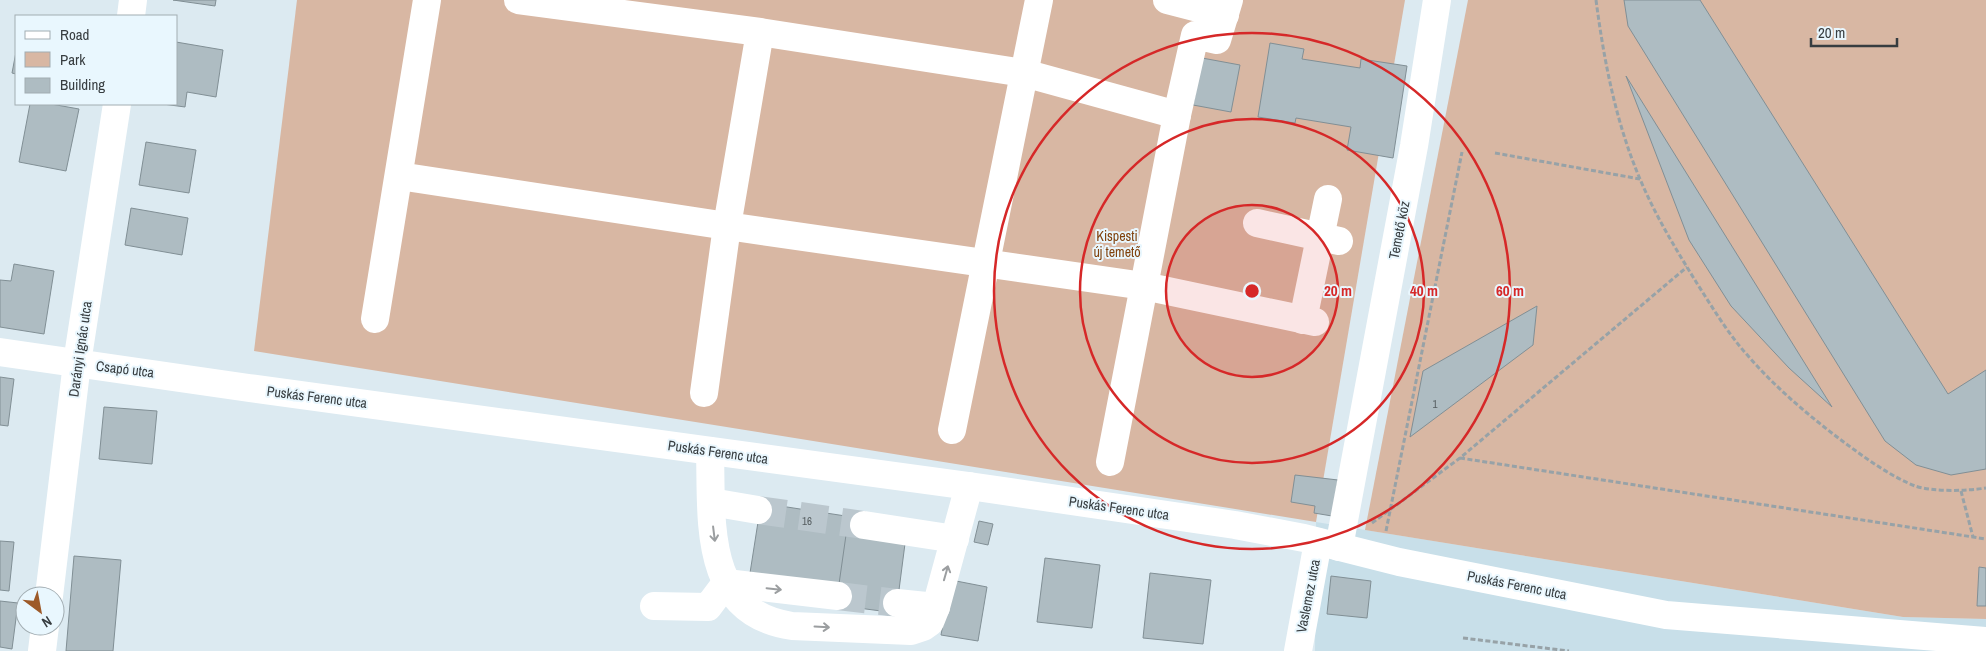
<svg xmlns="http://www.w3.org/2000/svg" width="1986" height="651" viewBox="0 0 1986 651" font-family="'Archivo Narrow',sans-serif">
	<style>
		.built { fill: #c8dfe9 }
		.green { fill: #d8b7a3 }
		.building { fill: #aebcc2; stroke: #818f95 }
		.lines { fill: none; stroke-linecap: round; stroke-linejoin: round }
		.minor-tunnel { stroke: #bbc7ce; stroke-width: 28; stroke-dasharray: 28 14; stroke-linecap: butt }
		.path { stroke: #97a2a7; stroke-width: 3; stroke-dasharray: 5 2.5; stroke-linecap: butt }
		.minor { stroke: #fff; stroke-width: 28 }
		.oneway { stroke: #9b9ea0 }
		.ring { fill: none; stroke: #d62828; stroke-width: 2.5 }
		.labels { text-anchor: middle; stroke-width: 4; stroke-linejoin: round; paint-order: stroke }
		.number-label { font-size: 11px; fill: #555d60 }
		.street-label { font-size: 14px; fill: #373d40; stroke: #e9f7fe }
		.park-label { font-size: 14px; fill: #81420d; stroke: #e9f7fe }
		.centre { fill: #d62828; stroke: #e9f7fe; stroke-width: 2.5 }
		.ring-label { font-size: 15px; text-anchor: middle; font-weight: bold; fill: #d62828; stroke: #e9f7fe; stroke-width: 4; stroke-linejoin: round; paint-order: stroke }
	</style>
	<rect width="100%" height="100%" fill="#dceaf1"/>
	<path class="built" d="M1316 522 1903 617 1986 619V651H1315Z"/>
	<g class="green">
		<path d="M297 0H1405L1316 522 254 351Z"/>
		<path d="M1468 0H1986V619L1903 617 1365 530Z"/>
	</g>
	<g class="building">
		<path d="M173 0H216L215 6Z"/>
		<path d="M1624 0H1700L1948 394 1986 370V469L1951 475 1916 465 1885 441 1628 26Z"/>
		<path d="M176 42 223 50 216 97 187 92 185 107 163 104H176Z"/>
		<path d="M1270 43 1304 49 1302 59 1360 68 1361 59 1407 66 1393 158 1347 150 1351 127 1296 118 1295 123 1258 117Z"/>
		<path d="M16 52V74L12 73Z"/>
		<path d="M1202 58 1240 65 1231 112 1193 105Z"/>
		<path d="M1626 76 1832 407 1789 368 1731 306 1689 240Z"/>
		<path d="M30 104H51L79 109 66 171 19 162Z"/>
		<path d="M146 142 196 150 189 193 139 185Z"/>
		<path d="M131 208 188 218 182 255 125 245Z"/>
		<path d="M14 264 54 271 44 334 0 327V280L11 281Z"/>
		<path d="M1537 306 1533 345 1410 437 1423 371Z"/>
		<path d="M0 377 14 379 8 426 0 425Z"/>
		<path d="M104 407 157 411 152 464 99 459Z"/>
		<path d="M1295 475 1338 480 1332 516 1314 513 1315 506 1291 502Z"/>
		<path d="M761 503 865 519 853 589 750 573Z"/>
		<path d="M979 521 993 524 988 545 974 542Z"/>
		<path d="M847 528 906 536 896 613 836 605Z"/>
		<path d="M0 541 14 542 9 591 0 590Z"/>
		<path d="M74 556 121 560 113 651H66Z"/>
		<path d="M1045 558 1100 565 1092 628 1037 622Z"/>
		<path d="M1979 567 1986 568V606H1977Z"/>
		<path d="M1150 573 1211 580 1203 644 1143 638Z"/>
		<path d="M1331 576 1371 581 1367 618 1327 614Z"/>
		<path d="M951 580 987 587 978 641 941 635Z"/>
		<path d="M0 601 18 603 12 649 0 647Z"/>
	</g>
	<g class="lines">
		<g class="minor-tunnel">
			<path d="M758 510 864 525"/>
			<path d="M838 596 897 603"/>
		</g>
		<g class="path">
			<path d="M1596 0C1604 61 1616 123 1640 179 1656 217 1677 251 1698 285 1714 310 1729 335 1749 357 1776 388 1808 415 1841 440 1864 457 1888 475 1915 486 1932 492 1967 491 1986 488"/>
			<path d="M1495 153 1640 179"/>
			<path d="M1460 458 1986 539"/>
			<path d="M1961 491 1973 537"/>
			<path d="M1372 523 1460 458 1687 267"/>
			<path d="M1386 531 1462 152"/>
			<path d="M1463 638 1569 651"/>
		</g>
		<g class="minor">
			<path d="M518 0 760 32 1024 73 1177 115"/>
			<path d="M1167 0 1225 15"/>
			<path d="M131 16 133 0"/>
			<path d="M399 176 727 226 1144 286 1315 322"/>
			<path d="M1257 223 1339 241"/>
			<path d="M375 319 427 0"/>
			<path d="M1303 320 1328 199"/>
			<path d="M0 352 249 388 969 486 1235 525 1304 538 1399 562 1666 615 1986 641"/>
			<path d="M704 393 727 226 760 32"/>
			<path d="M952 430 1039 0"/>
			<path d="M710 451C712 521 702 613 792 626L911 631 923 627 930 622 936 607 969 486"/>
			<path d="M1110 462 1177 115 1195 35 1217 40 1229 0"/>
			<path d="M711 502 758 510"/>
			<path d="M864 525 955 539"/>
			<path d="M1339 547 1414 146 1437 0"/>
			<path d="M49 596 77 363 117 104"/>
			<path d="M897 603 936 607"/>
			<path d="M654 606 708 607 726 583 838 596"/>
			<path d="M42 651 45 626"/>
			<path d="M1298 651 1318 542"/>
		</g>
	</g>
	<defs><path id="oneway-shaft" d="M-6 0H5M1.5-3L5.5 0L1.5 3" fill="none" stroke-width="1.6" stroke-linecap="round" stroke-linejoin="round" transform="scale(1.25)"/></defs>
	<g class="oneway">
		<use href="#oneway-shaft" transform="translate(714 534) rotate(83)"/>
		<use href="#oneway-shaft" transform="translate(946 573) rotate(-74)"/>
		<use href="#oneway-shaft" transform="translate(774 589) rotate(6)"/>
		<use href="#oneway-shaft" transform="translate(822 627) rotate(3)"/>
	</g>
	<circle cx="1252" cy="291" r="86" fill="#d62828" fill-opacity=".12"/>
	<g class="ring">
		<circle cx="1252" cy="291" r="86"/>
		<circle cx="1252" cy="291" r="172"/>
		<circle cx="1252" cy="291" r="258"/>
	</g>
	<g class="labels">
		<g class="number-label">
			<text x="1435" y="408">1</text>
			<text x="807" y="525">16</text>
		</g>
		<g class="street-label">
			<text transform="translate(1399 230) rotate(-79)" y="5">Temető köz</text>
			<text transform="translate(80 349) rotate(-82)" y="5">Darányi Ignác utca</text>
			<text transform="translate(125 369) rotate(7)" y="5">Csapó utca</text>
			<text transform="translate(317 397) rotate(7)" y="5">Puskás Ferenc utca</text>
			<text transform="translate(718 452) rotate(8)" y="5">Puskás Ferenc utca</text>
			<text transform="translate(1119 508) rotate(8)" y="5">Puskás Ferenc utca</text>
			<text transform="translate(1517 585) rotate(11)" y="5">Puskás Ferenc utca</text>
			<text transform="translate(1308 596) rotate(-79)" y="5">Vaslemez utca</text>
		</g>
		<g class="park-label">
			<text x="1117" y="241">Kispesti<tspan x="1117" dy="16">új temető</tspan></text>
		</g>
	</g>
	<circle cx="1252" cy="291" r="8" class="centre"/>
	<g class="ring-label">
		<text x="1338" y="296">20 m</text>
		<text x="1424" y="296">40 m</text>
		<text x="1510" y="296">60 m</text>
	</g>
	<rect x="15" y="15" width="162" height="90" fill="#e9f7fe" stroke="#a2adb2"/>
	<rect x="25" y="31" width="25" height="8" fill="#ffffff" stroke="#a2adb2"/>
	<text x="60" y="40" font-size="15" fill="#373d40">Road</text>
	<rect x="25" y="52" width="25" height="15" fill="#d8b7a3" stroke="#a2adb2"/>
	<text x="60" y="65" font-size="15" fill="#373d40">Park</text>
	<rect x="25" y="78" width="25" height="15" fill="#aebcc2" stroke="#a2adb2"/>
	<text x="60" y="90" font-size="15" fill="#373d40">Building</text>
	<g transform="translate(40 611) rotate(148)"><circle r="24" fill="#e9f7fe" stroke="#a2adb2"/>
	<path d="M0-4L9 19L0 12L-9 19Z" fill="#9d5a29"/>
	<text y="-8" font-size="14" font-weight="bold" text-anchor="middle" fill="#373d40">N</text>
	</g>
	<path d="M1811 38v8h86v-8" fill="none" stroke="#373d40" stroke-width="2.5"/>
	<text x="1818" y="38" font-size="15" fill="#373d40" stroke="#e9f7fe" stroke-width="4" paint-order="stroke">20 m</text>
</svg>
